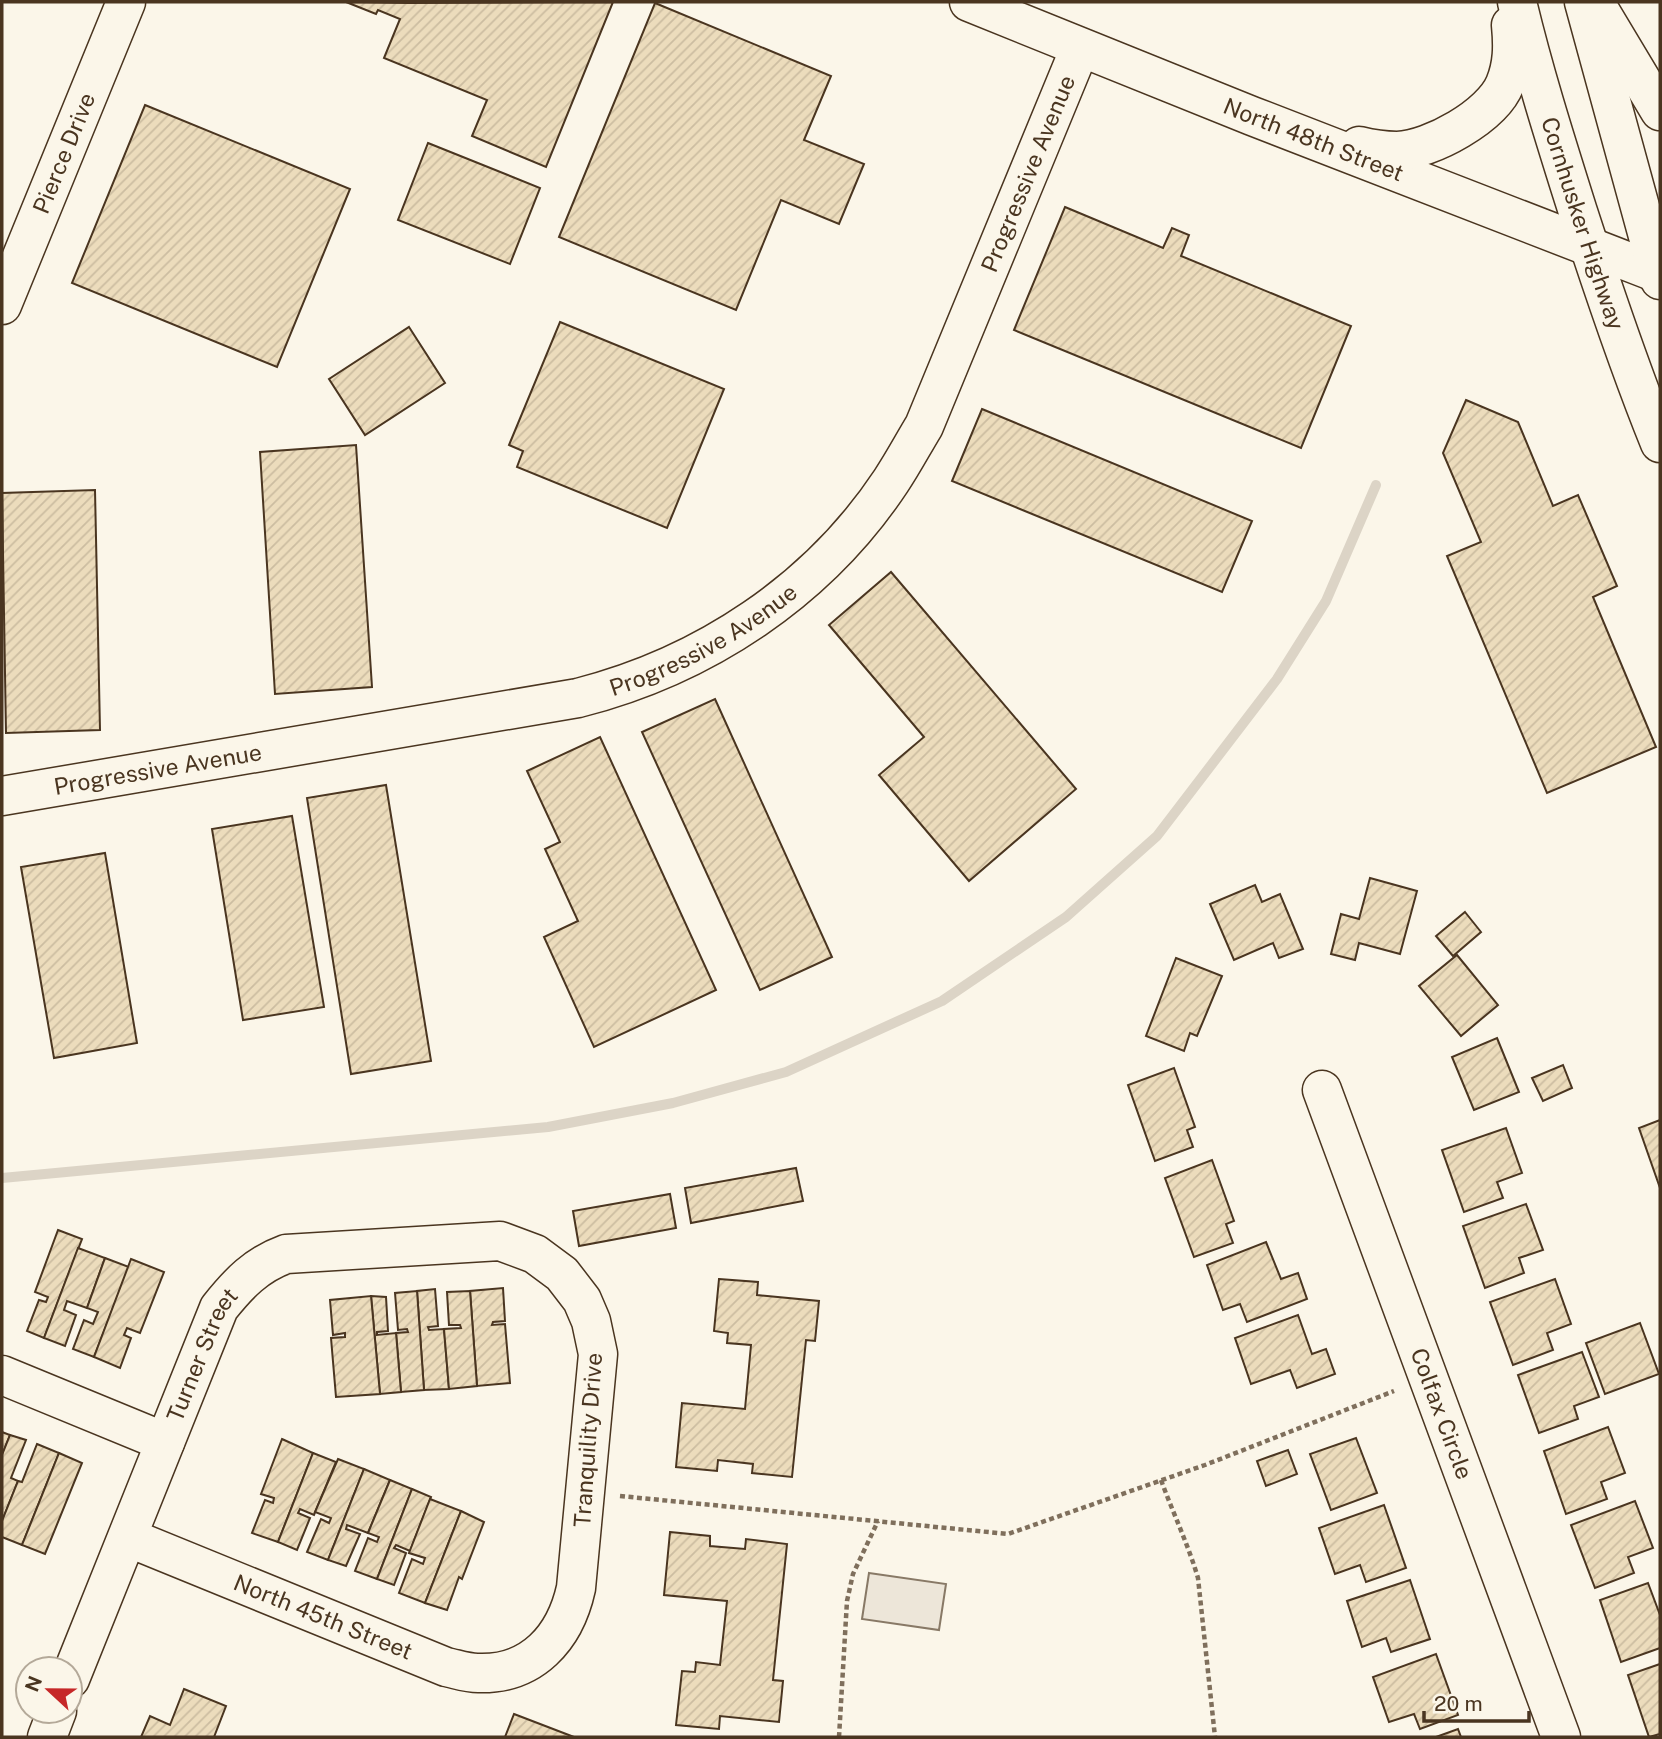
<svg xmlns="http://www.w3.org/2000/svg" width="1662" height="1739" viewBox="0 0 1662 1739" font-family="'Public Sans',sans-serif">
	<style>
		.garden { fill: #ede6d9; stroke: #887966; stroke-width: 2 }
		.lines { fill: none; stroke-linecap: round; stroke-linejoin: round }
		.stream { stroke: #dcd4c6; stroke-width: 10 }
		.building { fill: url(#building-hatch); stroke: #4a3520; stroke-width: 2 }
		.minor-casing { stroke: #4a3520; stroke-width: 41 }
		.major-casing { stroke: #4a3520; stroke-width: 41 }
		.path { stroke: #7f6f5c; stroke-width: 4.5; stroke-dasharray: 5 3.5; stroke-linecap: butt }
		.minor { stroke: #fbf6e9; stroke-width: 38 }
		.major { stroke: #fbf6e9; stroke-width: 38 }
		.labels { text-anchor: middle; stroke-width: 5; stroke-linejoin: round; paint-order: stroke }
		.street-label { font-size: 23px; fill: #4a3520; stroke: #fbf6e9 }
	</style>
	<defs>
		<pattern id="building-hatch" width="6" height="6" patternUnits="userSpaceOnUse" patternTransform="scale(1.75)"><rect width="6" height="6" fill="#ecdcbc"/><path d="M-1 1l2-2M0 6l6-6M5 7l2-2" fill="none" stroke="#ccbda1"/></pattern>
	</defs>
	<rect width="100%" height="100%" fill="#fbf6e9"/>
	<path class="garden" d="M869 1573 946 1584 939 1630 862 1619Z"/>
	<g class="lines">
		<path class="stream" d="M2 1178 548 1127 673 1103 786 1072 942 1001 1066 917 1157 836 1277 679 1326 601 1376 485"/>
	</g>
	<g class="building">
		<path d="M346 2 409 3 613 2 546 167 472 136 487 100 384 58 400 19 378 10 376 14Z"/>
		<path d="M655 3 831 76 804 140 864 164 839 224 781 200 736 310 559 237Z"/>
		<path d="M145 105 350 189 277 367 72 283Z"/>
		<path d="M428 143 540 188 510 264 398 220Z"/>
		<path d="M1065 207 1163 248 1172 228 1189 235 1181 256 1351 326 1301 448 1014 330Z"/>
		<path d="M560 322 724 389 667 528 517 467 523 451 509 445Z"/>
		<path d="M409 327 445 383 365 435 329 379Z"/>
		<path d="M1466 400 1518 422 1553 506 1578 495 1617 586 1593 597 1656 747 1547 793 1447 556 1481 542 1443 453Z"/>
		<path d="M982 409 1252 521 1222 592 952 481Z"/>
		<path d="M356 445 372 687 275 694 260 452Z"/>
		<path d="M95 490 100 730 6 733 2 493Z"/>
		<path d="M891 572 1076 789 969 881 879 775 924 737 829 625Z"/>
		<path d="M715 699 832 957 760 990 642 732Z"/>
		<path d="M600 737 716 990 594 1047 544 937 578 921 545 849 560 842 527 771Z"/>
		<path d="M386 785 431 1061 351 1074 307 798Z"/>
		<path d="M292 816 324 1007 243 1020 212 829Z"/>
		<path d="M105 853 137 1043 54 1058 21 867Z"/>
		<path d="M1370 878 1417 891 1400 954 1359 943 1355 960 1331 954 1341 914 1359 919Z"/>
		<path d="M1255 885 1262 902 1280 894 1303 949 1279 958 1273 943 1234 960 1210 904Z"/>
		<path d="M1465 912 1481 932 1453 956 1436 936Z"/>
		<path d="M1457 955 1498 1005 1461 1036 1419 986Z"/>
		<path d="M1176 958 1222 976 1197 1036 1190 1033 1184 1051 1146 1036Z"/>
		<path d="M1497 1038 1519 1092 1474 1110 1452 1057Z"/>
		<path d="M1563 1065 1572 1088 1543 1101 1532 1078Z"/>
		<path d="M1174 1068 1195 1127 1187 1130 1193 1147 1155 1161 1128 1085Z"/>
		<path d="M1660 1120V1188L1639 1128Z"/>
		<path d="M1506 1128 1522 1173 1497 1182 1503 1198 1464 1212 1442 1150Z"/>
		<path d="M1212 1160 1234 1221 1226 1224 1233 1243 1194 1257 1165 1178Z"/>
		<path d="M796 1168 803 1201 691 1223 685 1188Z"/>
		<path d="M670 1194 676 1228 579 1246 573 1211Z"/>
		<path d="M1526 1204 1543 1250 1519 1258 1524 1273 1485 1288 1463 1226Z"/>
		<path d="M58 1230 82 1239 44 1338 27 1331 39 1300 46 1302 48 1297 35 1292Z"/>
		<path d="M1266 1242 1281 1279 1298 1273 1307 1299 1247 1322 1240 1304 1223 1310 1207 1265Z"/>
		<path d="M78 1248 105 1258 87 1308 67 1301 64 1310 76 1315 65 1346 44 1338Z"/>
		<path d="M105 1258 129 1267 94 1357 73 1349 84 1320 93 1324 98 1312 87 1308Z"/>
		<path d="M131 1259 164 1272 140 1333 127 1328 124 1335 131 1338 120 1368 94 1357Z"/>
		<path d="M719 1279 758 1282 757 1295 819 1301 815 1341 806 1340 792 1477 752 1473 753 1464 718 1460 717 1471 676 1467 682 1403 745 1409 751 1345 727 1343 728 1333 714 1331Z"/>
		<path d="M1555 1279 1571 1324 1547 1333 1553 1350 1513 1365 1490 1302Z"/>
		<path d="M503 1288 505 1321 493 1322 492 1325 505 1324 510 1383 477 1386 470 1291Z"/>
		<path d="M435 1289 438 1326 428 1327 429 1330 444 1329 449 1389 424 1390 417 1291Z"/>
		<path d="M417 1291 424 1390 401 1392 396 1333 408 1332 407 1329 398 1330 395 1293Z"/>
		<path d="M470 1291 477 1386 449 1389 444 1329 461 1328 460 1325H449L447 1292Z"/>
		<path d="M371 1296 386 1297 388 1331 377 1332V1335L396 1333 401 1392 380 1394Z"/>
		<path d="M371 1296 380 1394 336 1397 331 1338 345 1337V1333L333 1335 330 1300Z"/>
		<path d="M1298 1315 1312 1354 1326 1349 1335 1374 1297 1388 1290 1370 1251 1384 1235 1338Z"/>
		<path d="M1640 1323 1659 1374 1605 1394 1586 1343Z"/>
		<path d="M1582 1352 1599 1397 1574 1406 1578 1419 1539 1433 1518 1375Z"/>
		<path d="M1608 1427 1625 1473 1601 1482 1607 1499 1566 1514 1544 1451Z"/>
		<path d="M2 1432 10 1435 2 1455Z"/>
		<path d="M10 1435 26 1440 11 1478 18 1481 2 1521V1455Z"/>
		<path d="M1356 1438 1377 1493 1331 1510 1310 1454Z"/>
		<path d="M282 1439 313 1453 278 1542 252 1533 265 1500 273 1503 274 1498 261 1494Z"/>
		<path d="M37 1444 59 1453 22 1545 2 1537V1521L18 1481 22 1482Z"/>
		<path d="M1288 1450 1297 1474 1266 1486 1257 1461Z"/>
		<path d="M59 1453 82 1463 45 1554 22 1545Z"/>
		<path d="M313 1453 336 1462 314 1515 300 1509 298 1513 310 1518 297 1550 278 1542Z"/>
		<path d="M338 1459 364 1469 328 1560 307 1552 321 1519 329 1523 331 1518 315 1512Z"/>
		<path d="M364 1469 390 1480 368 1533 347 1525 346 1529 360 1534 346 1566 328 1560Z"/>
		<path d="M390 1480 412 1489 377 1579 355 1571 368 1538 377 1542 379 1537 368 1533Z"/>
		<path d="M412 1489 431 1497 410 1551 396 1545 394 1548 406 1553 394 1585 377 1579Z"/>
		<path d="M430 1499 461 1511 425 1603 399 1593 412 1559 423 1564 425 1558 409 1553Z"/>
		<path d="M1635 1501 1653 1548 1628 1557 1634 1573 1595 1588 1571 1525Z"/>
		<path d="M1384 1505 1406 1568 1366 1582 1360 1565 1335 1574 1319 1528Z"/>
		<path d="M461 1511 484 1522 462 1579 459 1577 447 1610 425 1603Z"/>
		<path d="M670 1532 710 1536V1546L745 1549 746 1539 787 1544 773 1680 783 1681 779 1722 720 1716 719 1729 676 1725 682 1671 695 1672 696 1662 720 1665 727 1601 664 1595Z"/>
		<path d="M1410 1580 1430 1639 1391 1652 1386 1638 1362 1647 1347 1601Z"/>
		<path d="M1648 1583 1660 1615V1648L1621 1662 1600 1600Z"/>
		<path d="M1436 1654 1458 1715 1420 1729 1414 1714 1389 1722 1373 1677Z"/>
		<path d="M1660 1664V1734L1649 1737 1628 1675Z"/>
		<path d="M184 1689 226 1706 214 1737H141L150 1716 170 1725Z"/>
		<path d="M514 1714 574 1737H505Z"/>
		<path d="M1458 1729 1461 1737H1436Z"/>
	</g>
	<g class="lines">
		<defs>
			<g id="minor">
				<path id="s1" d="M2 305 126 2"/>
				<path id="s2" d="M2 796 578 698C704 666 818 591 891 481 903 463 913 444 924 426L1080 48"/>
				<path id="s3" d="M1322 1090 1561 1737"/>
				<path d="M2 1375 165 1442"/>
				<path id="s4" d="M70 1679 219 1308C239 1283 256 1265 286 1254L500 1241 535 1254 562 1274 582 1300 591 1321 598 1354 576 1588C565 1638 532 1675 478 1673 467 1673 456 1669 446 1667L127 1537"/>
				<path d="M47 1737 57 1711"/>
			</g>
			<g id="major">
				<path id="s5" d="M969 2 1252 116 1660 274"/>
				<path id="s6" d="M1517 2C1534 73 1556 142 1578 212 1603 289 1629 367 1660 443"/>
				<path d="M1584 2 1660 280"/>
				<path d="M1600 11 1660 111"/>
				<path d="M1359 146C1371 149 1385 151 1397 151 1431 150 1492 116 1505 84 1513 64 1513 46 1511 25"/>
			</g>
		</defs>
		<use href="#minor" class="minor-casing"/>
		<use href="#major" class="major-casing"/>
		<g class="path">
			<path d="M1161 1480C1173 1513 1188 1544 1198 1578L1215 1737"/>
			<path d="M620 1496 1008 1534 1205 1465 1394 1391"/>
			<path d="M839 1737 847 1601 853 1574 878 1521"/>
		</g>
		<use href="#minor" class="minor"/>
		<use href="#major" class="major"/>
	</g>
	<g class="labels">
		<g class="street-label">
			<text dy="8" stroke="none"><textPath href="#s5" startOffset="371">North 48th Street</textPath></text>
			<text dy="8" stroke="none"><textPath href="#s1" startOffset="164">Pierce Drive</textPath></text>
			<text dy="8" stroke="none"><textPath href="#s2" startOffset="1311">Progressive Avenue</textPath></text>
			<text dy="8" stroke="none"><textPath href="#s6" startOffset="231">Cornhusker Highway</textPath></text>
			<text dy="8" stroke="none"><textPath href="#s2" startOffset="723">Progressive Avenue</textPath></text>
			<text dy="8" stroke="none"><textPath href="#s2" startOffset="158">Progressive Avenue</textPath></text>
			<text dy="8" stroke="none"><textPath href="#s4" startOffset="350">Turner Street</textPath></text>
			<text dy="8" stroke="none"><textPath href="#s3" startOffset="345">Colfax Circle</textPath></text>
			<text transform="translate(588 1440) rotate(-86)" y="8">Tranquility Drive</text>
			<text transform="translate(323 1617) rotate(22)" y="8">North 45th Street</text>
		</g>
	</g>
	<rect width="1662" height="1739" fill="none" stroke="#4a3520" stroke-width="7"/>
	<g transform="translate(49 1690) rotate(292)"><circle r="33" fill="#fbf6e9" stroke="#b4a999" stroke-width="2"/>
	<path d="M0-5L12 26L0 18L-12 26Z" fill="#c62828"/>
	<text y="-10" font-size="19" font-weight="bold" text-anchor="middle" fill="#4a3520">N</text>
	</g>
	<path d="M1424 1711v10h105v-10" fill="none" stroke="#4a3520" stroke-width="3.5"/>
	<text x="1434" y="1711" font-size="21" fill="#4a3520" stroke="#fbf6e9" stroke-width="5" paint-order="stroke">20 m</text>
</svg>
